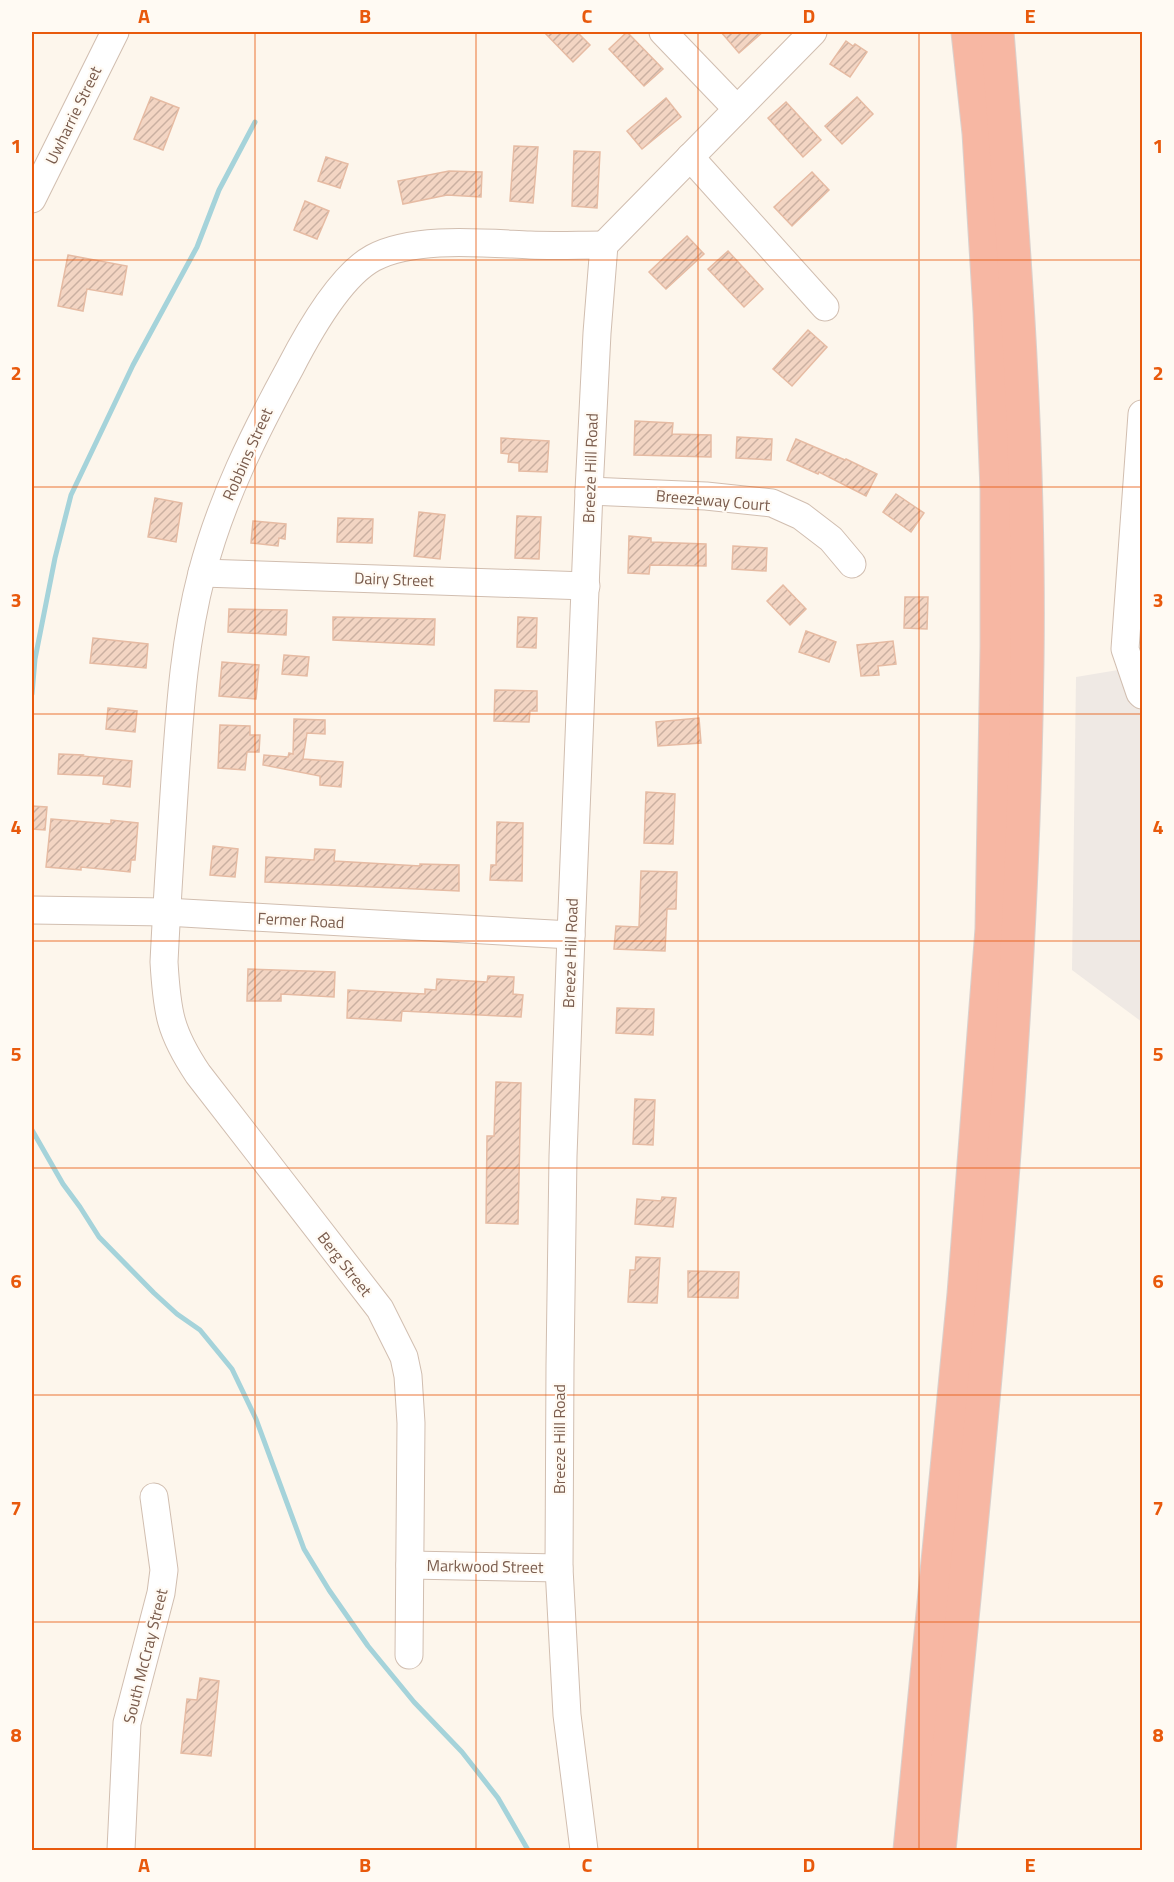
<svg xmlns="http://www.w3.org/2000/svg" width="1174" height="1882" viewBox="0 0 1174 1882" font-family="'Titillium Web',sans-serif">
	<style>
		.industrial { fill: #efe9e4 }
		.lines { fill: none; stroke-linecap: round; stroke-linejoin: round }
		.stream { stroke: #a5d3da; stroke-width: 5 }
		.building { fill: url(#building-hatch); stroke: #e6bba3; stroke-width: 1.5 }
		.minor-casing { stroke: #d1beb0; stroke-width: 29 }
		.highway-casing { stroke: #dad1cd; stroke-width: 35 }
		.minor { stroke: #fff; stroke-width: 27 }
		.highway { stroke: #f7b7a3; stroke-width: 33 }
		.grid { fill: none; stroke: #e8590c; stroke-width: 1.5; stroke-opacity: 0.55 }
		.labels { text-anchor: middle; stroke-width: 4.5; stroke-linejoin: round; paint-order: stroke }
		.street-label { font-size: 16px; fill: #7a5c4d; stroke: #fffaf3 }
		.neatline { fill: none; stroke: #e8590c; stroke-width: 2 }
		.grid-label { font-size: 20px; text-anchor: middle; font-weight: bold; fill: #e8590c }
	</style>
	<defs>
		<pattern id="building-hatch" width="6" height="6" patternUnits="userSpaceOnUse" patternTransform="scale(1.5)"><rect width="6" height="6" fill="#f3d5c3"/><path d="M-1 1l2-2M0 6l6-6M5 7l2-2" fill="none" stroke="#cab0a1"/></pattern>
	</defs>
	<rect width="100%" height="100%" fill="#fdf6ec"/>
	<path class="industrial" d="M1142 666V1022L1072 970 1076 677Z"/>
	<g class="lines">
		<g class="stream">
			<path d="M32 694 35 659 55 558 71 495 133 365 197 247 219 190 255 122"/>
			<path d="M32 1130 63 1184 80 1207 99 1237 154 1293 177 1314 200 1330 232 1369 256 1419 304 1549 329 1590 368 1646 414 1702 462 1752 498 1798 528 1850"/>
		</g>
	</g>
	<g class="building">
		<path d="M544 32H577L590 45 573 62Z"/>
		<path d="M627 32 663 69 644 86 609 49Z"/>
		<path d="M721 32H763L739 53Z"/>
		<path d="M846 41 853 46 855 44 867 52 850 77 830 64Z"/>
		<path d="M151 97 179 108 163 150 134 139Z"/>
		<path d="M857 97 873 114 842 144 825 126Z"/>
		<path d="M666 98 681 117 642 149 627 131Z"/>
		<path d="M786 102 821 140 803 157 768 118Z"/>
		<path d="M514 146 538 147 533 203 510 201Z"/>
		<path d="M574 151 600 152 597 208 572 206Z"/>
		<path d="M326 157 348 164 340 188 318 181Z"/>
		<path d="M449 171 482 172 481 197 447 195 403 204 398 181Z"/>
		<path d="M812 172 829 190 792 226 774 207Z"/>
		<path d="M305 201 329 211 317 239 294 230Z"/>
		<path d="M687 236 704 254 666 289 649 272Z"/>
		<path d="M728 251 763 289 744 307 708 269Z"/>
		<path d="M68 255 127 266 122 295 87 289 83 311 58 306Z"/>
		<path d="M808 330 827 347 792 386 773 369Z"/>
		<path d="M635 421 673 423 672 434 711 435V457L634 455Z"/>
		<path d="M737 437 772 439 771 460 736 458Z"/>
		<path d="M501 438 549 441 547 472 519 471V463L508 462 509 454 501 453Z"/>
		<path d="M796 439 845 460 846 459 877 474 866 496 819 472 818 474 787 460Z"/>
		<path d="M896 494 924 513 911 532 883 512Z"/>
		<path d="M155 498 182 503 176 542 148 537Z"/>
		<path d="M419 512 445 515 440 559 414 556Z"/>
		<path d="M517 516 541 517 539 559 515 558Z"/>
		<path d="M338 518 373 519 372 543 337 542Z"/>
		<path d="M253 521 286 524 285 539 279 538 278 546 251 543Z"/>
		<path d="M629 536 651 538V542L706 544V566L650 565 649 574 628 573Z"/>
		<path d="M733 546 767 548 766 571 732 569Z"/>
		<path d="M783 585 806 609 790 625 767 601Z"/>
		<path d="M905 597H928L927 629 904 628Z"/>
		<path d="M229 609 287 610 286 635 228 632Z"/>
		<path d="M333 617 435 619 434 645 333 640Z"/>
		<path d="M518 617 537 618 536 648 517 647Z"/>
		<path d="M806 631 836 642 829 662 799 652Z"/>
		<path d="M93 638 148 644 146 668 90 663Z"/>
		<path d="M893 641 896 664 878 666 879 675 861 676 857 645Z"/>
		<path d="M284 655 309 657 307 676 282 674Z"/>
		<path d="M222 662 259 665 256 699 219 696Z"/>
		<path d="M495 690 537 691V711H530L529 722 494 721Z"/>
		<path d="M108 708 137 711 135 732 106 729Z"/>
		<path d="M699 718 701 743 658 746 656 722Z"/>
		<path d="M294 719 325 720V734L307 733 303 759 343 762 341 787 320 785V776L263 765 264 755 288 757 289 753 293 754Z"/>
		<path d="M220 725 250 726V735H260L259 752H247L245 770 218 768Z"/>
		<path d="M59 754 83 755 82 756 132 761 130 787 103 784 104 776 58 774Z"/>
		<path d="M646 792 675 794 673 844 644 843Z"/>
		<path d="M32 806 47 807 45 830 32 829Z"/>
		<path d="M51 819 111 824V820L138 823 135 860H131L130 872 81 867V870L46 867Z"/>
		<path d="M497 822 523 823 522 881 490 880 491 865H496Z"/>
		<path d="M213 846 238 849 235 877 210 875Z"/>
		<path d="M315 849 335 850 334 861 420 866V864L459 865V891L265 882 266 857 314 860Z"/>
		<path d="M641 871 677 872 676 909H667L665 951 614 949 616 926 639 927Z"/>
		<path d="M248 969 335 972 334 997 281 994V1001H247Z"/>
		<path d="M488 976 514 977 513 994 523 995 521 1017 402 1011 401 1021 347 1018 348 990 425 994V989L436 990 437 979 487 982Z"/>
		<path d="M617 1008 654 1009 653 1035 616 1033Z"/>
		<path d="M496 1082 521 1083 518 1224 486 1223 487 1136H494Z"/>
		<path d="M635 1099 655 1100 653 1145 633 1144Z"/>
		<path d="M662 1197 676 1198 673 1227 635 1224 637 1199 661 1201Z"/>
		<path d="M636 1257 660 1258 657 1303 628 1302 630 1270H635Z"/>
		<path d="M688 1271 739 1272 738 1298 688 1297Z"/>
		<path d="M200 1678 219 1681 211 1756 181 1753 187 1699 197 1700Z"/>
	</g>
	<g class="lines">
		<defs>
			<g id="minor">
				<path d="M663 32 737 109"/>
				<path d="M690 157 825 307"/>
				<path d="M32 199 115 32"/>
				<path d="M1142 414 1125 649 1140 693 1142 695"/>
				<path d="M589 491 706 496 772 503 801 516 831 539 852 564"/>
				<path d="M202 573 586 586"/>
				<path d="M32 910 166 912 571 935"/>
				<path d="M410 1565 559 1568"/>
				<path d="M409 1655 411 1423 408 1376 404 1357 380 1309 198 1074C170 1032 167 1013 164 962 167 901 171 840 175 779 180 708 184 642 202 573 221 500 254 434 290 368 307 335 340 276 373 258 413 236 484 243 530 245 554 246 579 245 604 245"/>
				<path d="M121 1850 127 1723 161 1593 164 1570 154 1497"/>
				<path d="M584 1850 567 1715 559 1568 560 1365 563 1156 571 935 589 491 597 333 604 245 813 32"/>
			</g>
			<g id="highway">
				<path d="M910 1850 964 1294 992 929 997 647V490L990 312 979 133 968 32"/>
				<path d="M939 1850C978 1455 1022 1060 1027 663 1030 452 1014 242 997 32"/>
			</g>
		</defs>
		<use href="#minor" class="minor-casing"/>
		<use href="#highway" class="highway-casing"/>
		<use href="#minor" class="minor"/>
		<use href="#highway" class="highway"/>
	</g>
	<path class="grid" d="M255 32V1850M476 32V1850M698 32V1850M919 32V1850M32 260H1142M32 487H1142M32 714H1142M32 941H1142M32 1168H1142M32 1395H1142M32 1622H1142"/>
	<g class="labels">
		<g class="street-label">
			<text transform="translate(73 115) rotate(-64)" y="6">Uwharrie Street</text>
			<text transform="translate(247 454) rotate(-66)" y="6">Robbins Street</text>
			<text transform="translate(590 468) rotate(-88)" y="6">Breeze Hill Road</text>
			<text transform="translate(713 500) rotate(5)" y="6">Breezeway Court</text>
			<text transform="translate(394 579) rotate(2)" y="6">Dairy Street</text>
			<text transform="translate(301 920) rotate(3)" y="6">Fermer Road</text>
			<text transform="translate(570 953) rotate(-88)" y="6">Breeze Hill Road</text>
			<text transform="translate(345 1264) rotate(52)" y="6">Berg Street</text>
			<text transform="translate(559 1439) rotate(-90)" y="6">Breeze Hill Road</text>
			<text transform="translate(485 1566) rotate(1)" y="6">Markwood Street</text>
			<text transform="translate(145 1656) rotate(-76)" y="6">South McCray Street</text>
		</g>
	</g>
	<rect width="1174" height="1882" fill="none" stroke="#fffaf3" stroke-width="66"/>
	<rect x="33" y="33" width="1108" height="1816" class="neatline"/>
	<g class="grid-label">
		<text x="144" y="23">A</text>
		<text x="365" y="23">B</text>
		<text x="587" y="23">C</text>
		<text x="809" y="23">D</text>
		<text x="1030" y="23">E</text>
		<text x="16" y="153">1</text>
		<text x="1158" y="153">1</text>
		<text x="16" y="380">2</text>
		<text x="1158" y="380">2</text>
		<text x="16" y="607">3</text>
		<text x="1158" y="607">3</text>
		<text x="16" y="834">4</text>
		<text x="1158" y="834">4</text>
		<text x="16" y="1061">5</text>
		<text x="1158" y="1061">5</text>
		<text x="16" y="1288">6</text>
		<text x="1158" y="1288">6</text>
		<text x="16" y="1515">7</text>
		<text x="1158" y="1515">7</text>
		<text x="16" y="1742">8</text>
		<text x="1158" y="1742">8</text>
		<text x="144" y="1872">A</text>
		<text x="365" y="1872">B</text>
		<text x="587" y="1872">C</text>
		<text x="809" y="1872">D</text>
		<text x="1030" y="1872">E</text>
	</g>
</svg>
